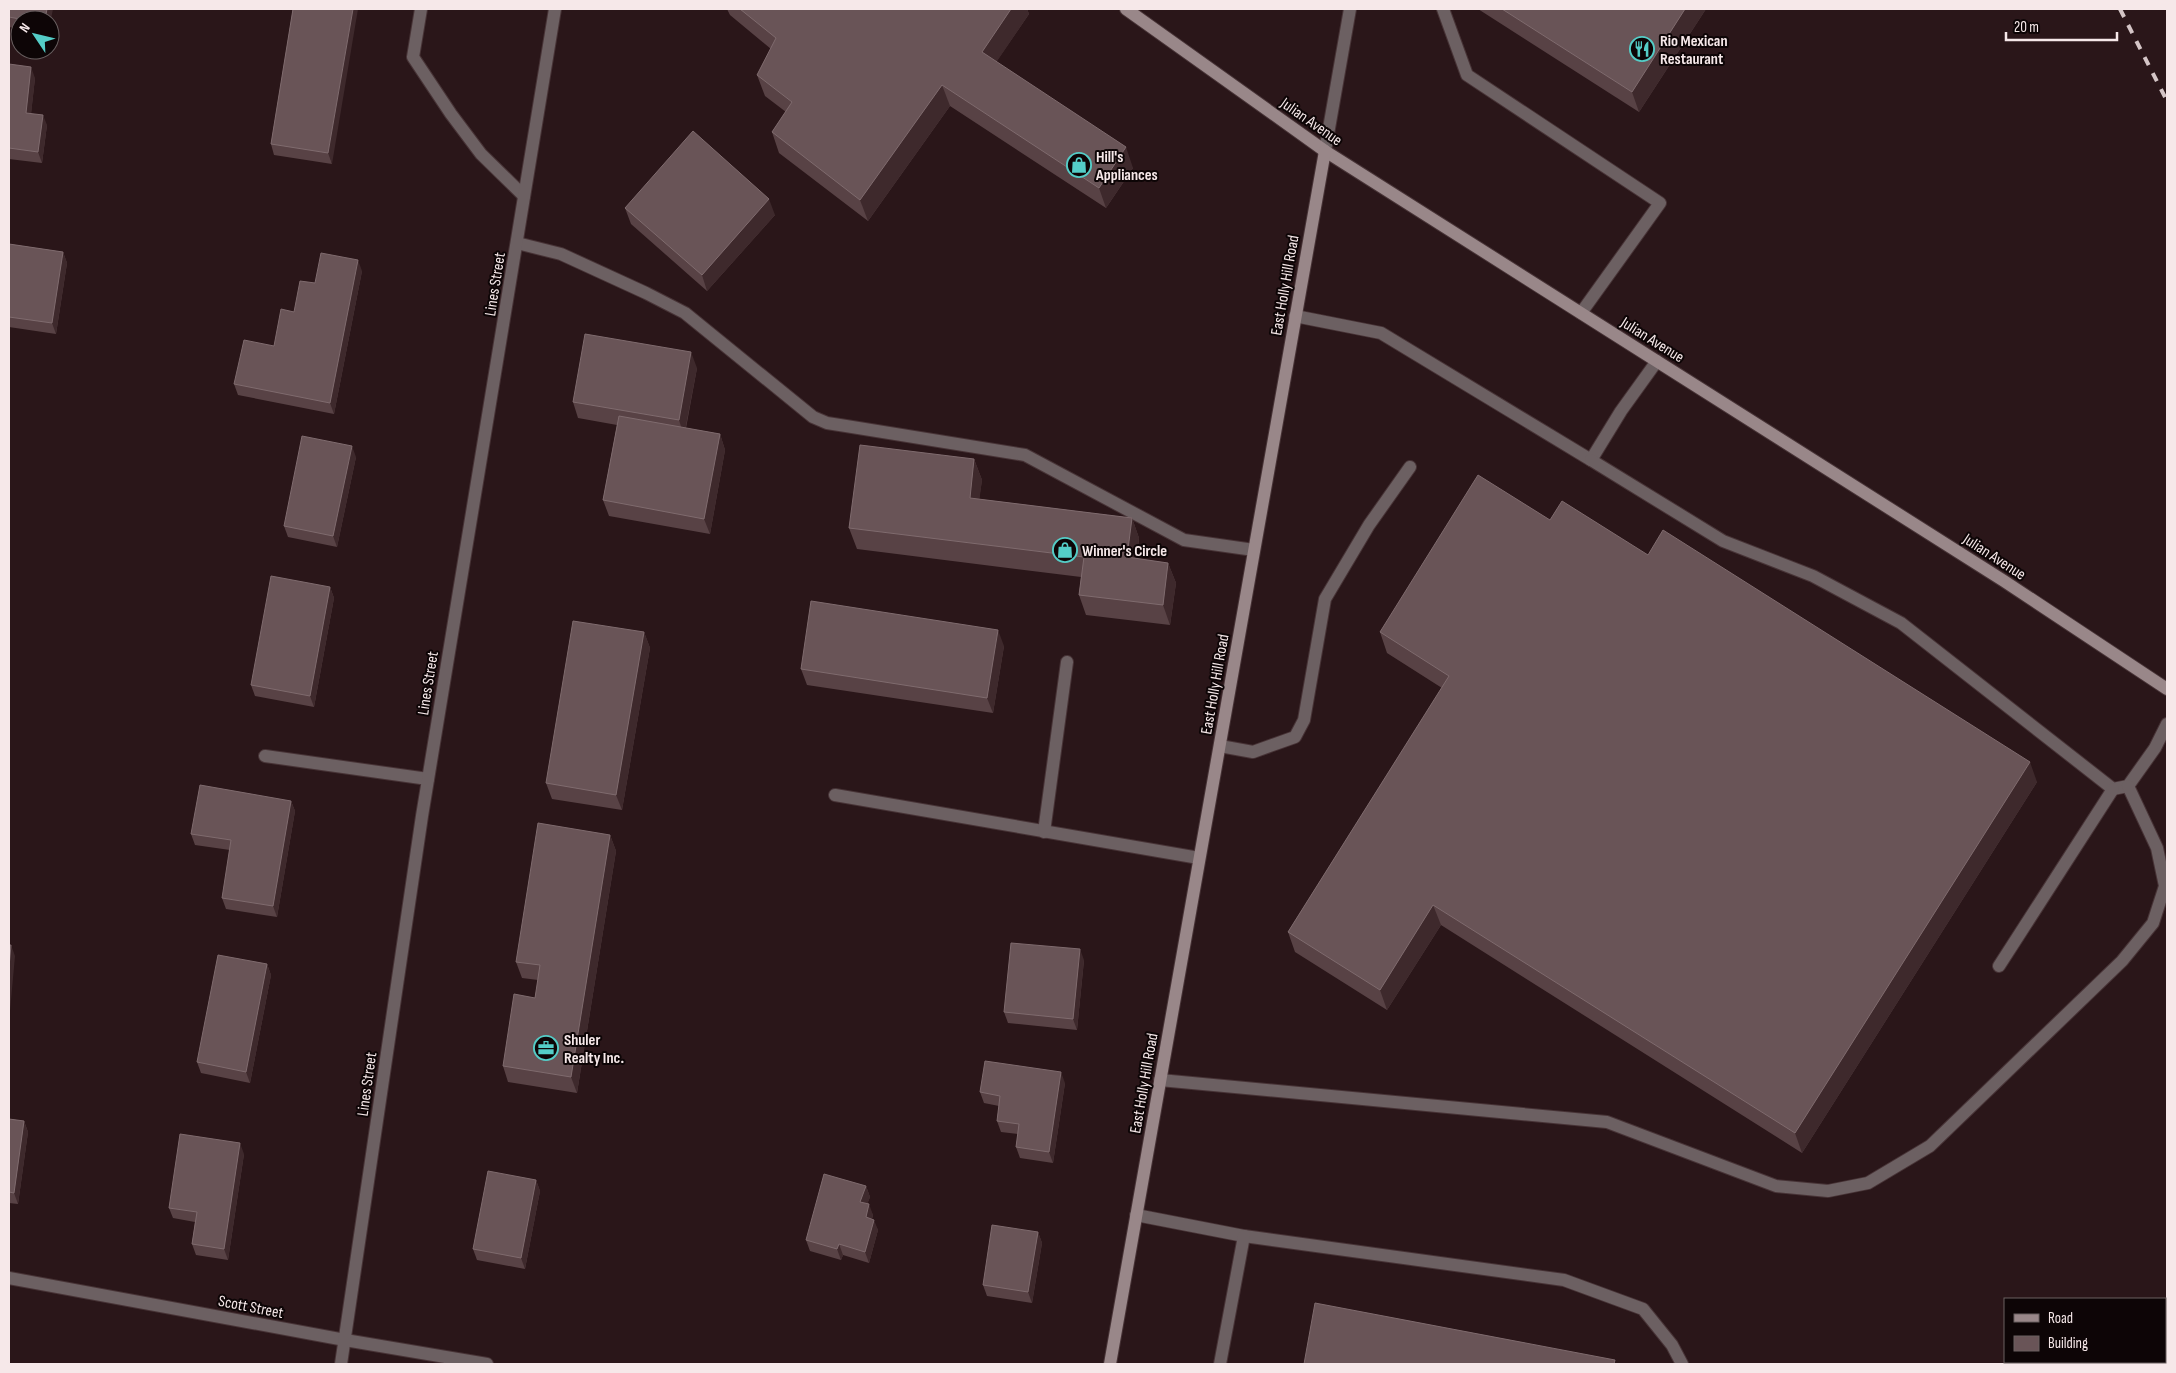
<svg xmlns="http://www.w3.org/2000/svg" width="2176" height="1373" viewBox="0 0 2176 1373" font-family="'Sofia Sans Condensed',sans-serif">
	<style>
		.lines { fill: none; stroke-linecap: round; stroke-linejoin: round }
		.lane-casing { stroke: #473336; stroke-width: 14 }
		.street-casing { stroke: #473336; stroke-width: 14 }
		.secondary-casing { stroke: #473336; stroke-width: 14 }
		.lane { stroke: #6c6062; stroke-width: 12 }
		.street { stroke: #6c6062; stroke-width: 12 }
		.secondary { stroke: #998789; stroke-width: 12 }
		.rail { stroke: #d4c5c6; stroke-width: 4; stroke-dasharray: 9 9; stroke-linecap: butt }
		.wall { fill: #584245 }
		.shaded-wall { fill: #3e292c }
		.building { fill: #695457; stroke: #7f6b6e }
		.labels { text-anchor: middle; stroke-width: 4; stroke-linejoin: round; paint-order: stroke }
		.poi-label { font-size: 16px; font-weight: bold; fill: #f6e8e9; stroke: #0d0506; text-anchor: start }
		.street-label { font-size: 16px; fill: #f6e8e9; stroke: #0d0506 }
	</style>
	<rect width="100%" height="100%" fill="#2a1619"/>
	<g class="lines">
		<defs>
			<g id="lane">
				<path d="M421 9 413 57 451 114 481 154 524 196"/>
				<path d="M1443 9 1467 75 1660 203 1581 313"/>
				<path d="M517 243 561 254 646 293 685 313 813 417 827 423 846 426 1025 455 1184 540 1254 550"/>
				<path d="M1295 316 1381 333 1591 460 1621 411 1657 361"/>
				<path d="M1591 460 1723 541 1813 576 1901 623 2113 789 2128 786 2155 748 2167 724"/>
				<path d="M1220 746 1253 752 1295 737 1304 720 1325 599 1369 525 1410 467"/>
				<path d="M265 756 428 779"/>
				<path d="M835 795 1199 858"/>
				<path d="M1044 832 1067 662"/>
				<path d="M1999 966 2113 789"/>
				<path d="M1160 1080 1607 1122 1776 1186 1828 1191 1868 1183 1930 1146 2122 961 2153 923 2165 886 2157 848 2128 786"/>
				<path d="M1136 1215 1244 1236 1564 1280 1643 1309 1672 1345 1682 1364"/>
				<path d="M1220 1364 1244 1236"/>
			</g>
			<g id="street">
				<path d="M1325 151 1350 9"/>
				<path d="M9 1278 345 1340 487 1364"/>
				<path d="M341 1364 422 816 555 9"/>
			</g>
			<g id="secondary">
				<path d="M1126 9 1325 151 2004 581 2167 689"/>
				<path d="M1110 1364 1325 151"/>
			</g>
		</defs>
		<use href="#lane" class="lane-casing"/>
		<use href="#street" class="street-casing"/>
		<use href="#secondary" class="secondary-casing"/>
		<use href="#lane" class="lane"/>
		<use href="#street" class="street"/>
		<use href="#secondary" class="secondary"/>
		<path class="rail" d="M2120 9 2167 101"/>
	</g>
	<g class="wall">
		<path d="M9 9 50 20H20V29L9 27Z"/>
		<path d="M293 9 332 164 274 155 271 144Z"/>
		<path d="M727 9H1027L1029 14 996 62 1133 168 1106 208 950 106 868 221 779 153 772 132 786 112 765 96 757 75 771 49 730 15Z"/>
		<path d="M1478 9H1706L1639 112Z"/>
		<path d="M9 64 35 78 31 113 47 125 42 163 9 159Z"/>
		<path d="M625 208 775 215 707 291 631 224Z"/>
		<path d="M9 244 63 252 67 263 56 334 9 327Z"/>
		<path d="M362 271 334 414 238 395 234 384 274 346 294 312 315 283Z"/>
		<path d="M697 368 686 428 720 434 725 450 710 534 609 516 603 500 617 425 578 418 573 402Z"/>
		<path d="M356 457 337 547 288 537 284 526Z"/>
		<path d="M974 459 982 480 979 499 1132 518 1139 538 1137 559 1168 563 1176 583 1170 625 1086 615 1079 595 1081 577 857 549 849 528Z"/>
		<path d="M1550 520 1648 555 2037 782 1802 1153 1441 925 1387 1010 1295 952 1288 932 1442 688 1387 653 1380 632Z"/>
		<path d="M330 587 334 598 314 707 255 696 251 685Z"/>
		<path d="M644 632 650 648 622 810 552 799 546 783Z"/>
		<path d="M1004 646 993 713 807 685 801 669Z"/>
		<path d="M291 801 295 811 277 917 226 909 222 898 230 850 195 845 191 834Z"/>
		<path d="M610 835 616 851 577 1093 508 1082 503 1066 535 998 538 980 522 978 516 962Z"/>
		<path d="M1084 960 1077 1030 1008 1023 1004 1012Z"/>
		<path d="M267 964 271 975 250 1083 201 1073 197 1062Z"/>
		<path d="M1065 1083 1053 1163 1020 1158 1016 1147 1018 1134 1001 1132 997 1121 999 1106 984 1103 980 1092Z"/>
		<path d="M9 1119 24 1121 28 1132 18 1204 9 1203Z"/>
		<path d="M244 1154 228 1260 196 1255 192 1244 195 1222 173 1218 169 1208Z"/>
		<path d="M536 1180 540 1191 525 1269 477 1260 473 1249Z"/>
		<path d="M866 1186 870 1197 867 1204 873 1215 872 1219 878 1230 869 1263 843 1255 841 1260 810 1251 806 1240Z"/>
		<path d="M1038 1232 1042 1243 1032 1303 987 1296 983 1285Z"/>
	</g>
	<g class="shaded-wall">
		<path d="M47 9H53L50 24V20H45Z"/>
		<path d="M353 9H358L332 164 328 153Z"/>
		<path d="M1011 9H1027L1029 14 989 73 982 52Z"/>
		<path d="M1685 9H1706L1639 112 1632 92Z"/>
		<path d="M31 67 35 78 30 124 26 113Z"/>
		<path d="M942 85 950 106 868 221 860 200Z"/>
		<path d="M43 115 47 125 42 163 38 152Z"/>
		<path d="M1126 147 1133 168 1106 208 1099 188Z"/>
		<path d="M769 199 775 215 707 291 702 275Z"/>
		<path d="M63 252 67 263 56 334 52 323Z"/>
		<path d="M358 260 362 271 334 414 330 403Z"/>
		<path d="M691 352 697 368 684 436 679 420Z"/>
		<path d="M720 434 725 450 710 534 704 519Z"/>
		<path d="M352 446 356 457 337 547 333 536Z"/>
		<path d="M974 459 982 480 977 518 970 498Z"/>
		<path d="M1132 518 1139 538 1134 578 1127 557Z"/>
		<path d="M1168 563 1176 583 1170 625 1163 605Z"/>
		<path d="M330 587 334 598 314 707 310 696Z"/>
		<path d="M998 630 1004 646 993 713 987 698Z"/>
		<path d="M644 632 650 648 622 810 616 795Z"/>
		<path d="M2030 762 2037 782 1802 1153 1795 1133Z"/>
		<path d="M291 801 295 811 277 917 273 906Z"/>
		<path d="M610 835 616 851 577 1093 571 1077Z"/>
		<path d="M1433 905 1441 925 1387 1010 1380 990Z"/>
		<path d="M11 945 15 956 9 1022V967Z"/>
		<path d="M1080 949 1084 960 1077 1030 1073 1019Z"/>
		<path d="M267 964 271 975 250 1083 246 1072Z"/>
		<path d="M1061 1072 1065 1083 1053 1163 1049 1152Z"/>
		<path d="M24 1121 28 1132 18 1204 14 1193Z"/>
		<path d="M240 1143 244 1154 228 1260 224 1249Z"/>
		<path d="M536 1180 540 1191 525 1269 521 1258Z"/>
		<path d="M866 1186 870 1197 864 1213 860 1202Z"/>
		<path d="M869 1204 873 1215 870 1228 866 1217Z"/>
		<path d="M874 1220 878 1230 869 1263 865 1252Z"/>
		<path d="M1038 1232 1042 1243 1032 1303 1028 1292Z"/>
		<path d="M839 1244 843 1255 841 1260 837 1249Z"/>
	</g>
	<g class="building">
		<path d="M9 9H47L45 20H25L9 17Z"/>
		<path d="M293 9H353L328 153 271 144Z"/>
		<path d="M740 9H1011L982 52 1126 147 1099 188 942 85 860 200 772 132 792 102 757 75 776 38Z"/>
		<path d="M1502 9H1685L1632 92Z"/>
		<path d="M9 64 31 67 26 113 43 115 38 152 9 148Z"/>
		<path d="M693 131 769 199 702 275 625 208Z"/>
		<path d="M9 244 63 252 52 323 9 317Z"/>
		<path d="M321 253 358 260 330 403 234 384 244 340 274 346 281 309 294 312 300 281 315 283Z"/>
		<path d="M585 334 691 352 679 420 573 402Z"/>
		<path d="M619 416 720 434 704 519 603 500Z"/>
		<path d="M302 436 352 446 333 536 284 526Z"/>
		<path d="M860 445 974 459 970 498 1132 518 1127 557 1168 563 1163 605 1079 595 1084 557 849 528Z"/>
		<path d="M1478 475 1550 520 1562 501 1648 555 1663 530 2030 762 1795 1133 1433 905 1380 990 1288 932 1449 676 1380 632Z"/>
		<path d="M271 576 330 587 310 696 251 685Z"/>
		<path d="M811 601 998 630 987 698 801 669Z"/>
		<path d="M573 621 644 632 616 795 546 783Z"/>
		<path d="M200 785 291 801 273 906 222 898 231 840 191 834Z"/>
		<path d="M538 823 610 835 571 1077 503 1066 514 994 535 998 540 965 516 962Z"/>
		<path d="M1011 943 1080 949 1073 1019 1004 1012Z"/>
		<path d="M9 945H11L9 967Z"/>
		<path d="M218 955 267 964 246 1072 197 1062Z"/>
		<path d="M985 1061 1061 1072 1049 1152 1016 1147 1019 1124 997 1121 1000 1096 980 1092Z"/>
		<path d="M9 1119 24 1121 14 1193 9 1192Z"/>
		<path d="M180 1134 240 1143 224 1249 192 1244 197 1212 169 1208Z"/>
		<path d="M488 1171 536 1180 521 1258 473 1249Z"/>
		<path d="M824 1174 866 1186 860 1202 869 1204 866 1217 874 1220 865 1252 839 1244 837 1249 806 1240Z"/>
		<path d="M992 1225 1038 1232 1028 1292 983 1285Z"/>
		<path d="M1315 1303 1615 1360 1614 1364H1304Z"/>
	</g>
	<defs>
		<symbol id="restaurant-ring" viewBox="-11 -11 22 22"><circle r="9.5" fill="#0d0506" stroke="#54cdc7" stroke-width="1.5"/><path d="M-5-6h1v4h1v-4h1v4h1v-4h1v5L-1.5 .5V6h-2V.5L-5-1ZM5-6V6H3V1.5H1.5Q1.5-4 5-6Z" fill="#54cdc7"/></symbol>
		<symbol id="shop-ring" viewBox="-11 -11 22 22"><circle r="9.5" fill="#0d0506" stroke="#54cdc7" stroke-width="1.5"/><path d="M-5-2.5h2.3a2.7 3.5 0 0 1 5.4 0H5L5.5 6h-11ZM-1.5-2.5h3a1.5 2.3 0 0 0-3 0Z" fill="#54cdc7"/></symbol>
		<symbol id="office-ring" viewBox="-11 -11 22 22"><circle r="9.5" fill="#0d0506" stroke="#54cdc7" stroke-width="1.5"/><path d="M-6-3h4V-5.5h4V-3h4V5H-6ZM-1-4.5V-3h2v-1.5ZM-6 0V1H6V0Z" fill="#54cdc7"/></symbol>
	</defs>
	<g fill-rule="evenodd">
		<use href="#restaurant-ring" x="1628" y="35" width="28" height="28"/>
		<use href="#shop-ring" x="1065" y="151" width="28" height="28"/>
		<use href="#shop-ring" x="1051" y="536" width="28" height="28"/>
		<use href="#office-ring" x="532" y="1034" width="28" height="28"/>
	</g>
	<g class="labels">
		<g class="poi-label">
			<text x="1660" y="46">Rio Mexican<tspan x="1660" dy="18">Restaurant</tspan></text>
			<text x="1096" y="162">Hill's<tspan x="1096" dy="18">Appliances</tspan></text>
			<text x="1082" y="556">Winner's Circle</text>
			<text x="564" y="1045">Shuler<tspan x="564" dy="18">Realty Inc.</tspan></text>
		</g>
		<g class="street-label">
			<text transform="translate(1312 121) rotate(35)" y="6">Julian Avenue</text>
			<text transform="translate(494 284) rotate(-81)" y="6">Lines Street</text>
			<text transform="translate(1284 285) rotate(-80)" y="6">East Holly Hill Road</text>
			<text transform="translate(1653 339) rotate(32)" y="6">Julian Avenue</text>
			<text transform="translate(1995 556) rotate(33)" y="6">Julian Avenue</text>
			<text transform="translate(427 683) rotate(-81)" y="6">Lines Street</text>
			<text transform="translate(1214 684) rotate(-80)" y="6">East Holly Hill Road</text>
			<text transform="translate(1143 1083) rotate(-80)" y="6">East Holly Hill Road</text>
			<text transform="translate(366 1084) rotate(-82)" y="6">Lines Street</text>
			<text transform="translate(251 1306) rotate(11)" y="6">Scott Street</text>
		</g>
	</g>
	<rect width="2176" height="1373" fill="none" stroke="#f6e8e9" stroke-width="20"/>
	<rect x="2004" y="1298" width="162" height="65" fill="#0d0506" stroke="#6a6061"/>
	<rect x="2014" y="1314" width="25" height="8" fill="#998789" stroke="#6a6061"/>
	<text x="2048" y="1323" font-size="15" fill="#f6e8e9">Road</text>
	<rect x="2014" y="1336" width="25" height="15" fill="#695457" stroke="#6a6061"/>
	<text x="2048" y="1348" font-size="15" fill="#f6e8e9">Building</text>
	<g transform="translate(35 35) rotate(305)"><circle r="24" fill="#0d0506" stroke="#6a6061"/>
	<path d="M0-4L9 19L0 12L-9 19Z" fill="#54cdc7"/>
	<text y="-8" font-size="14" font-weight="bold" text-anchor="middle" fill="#f6e8e9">N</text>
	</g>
	<path d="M2006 32v8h111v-8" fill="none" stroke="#f6e8e9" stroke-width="2.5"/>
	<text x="2014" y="32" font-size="15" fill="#f6e8e9" stroke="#0d0506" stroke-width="4" paint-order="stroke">20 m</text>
</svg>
